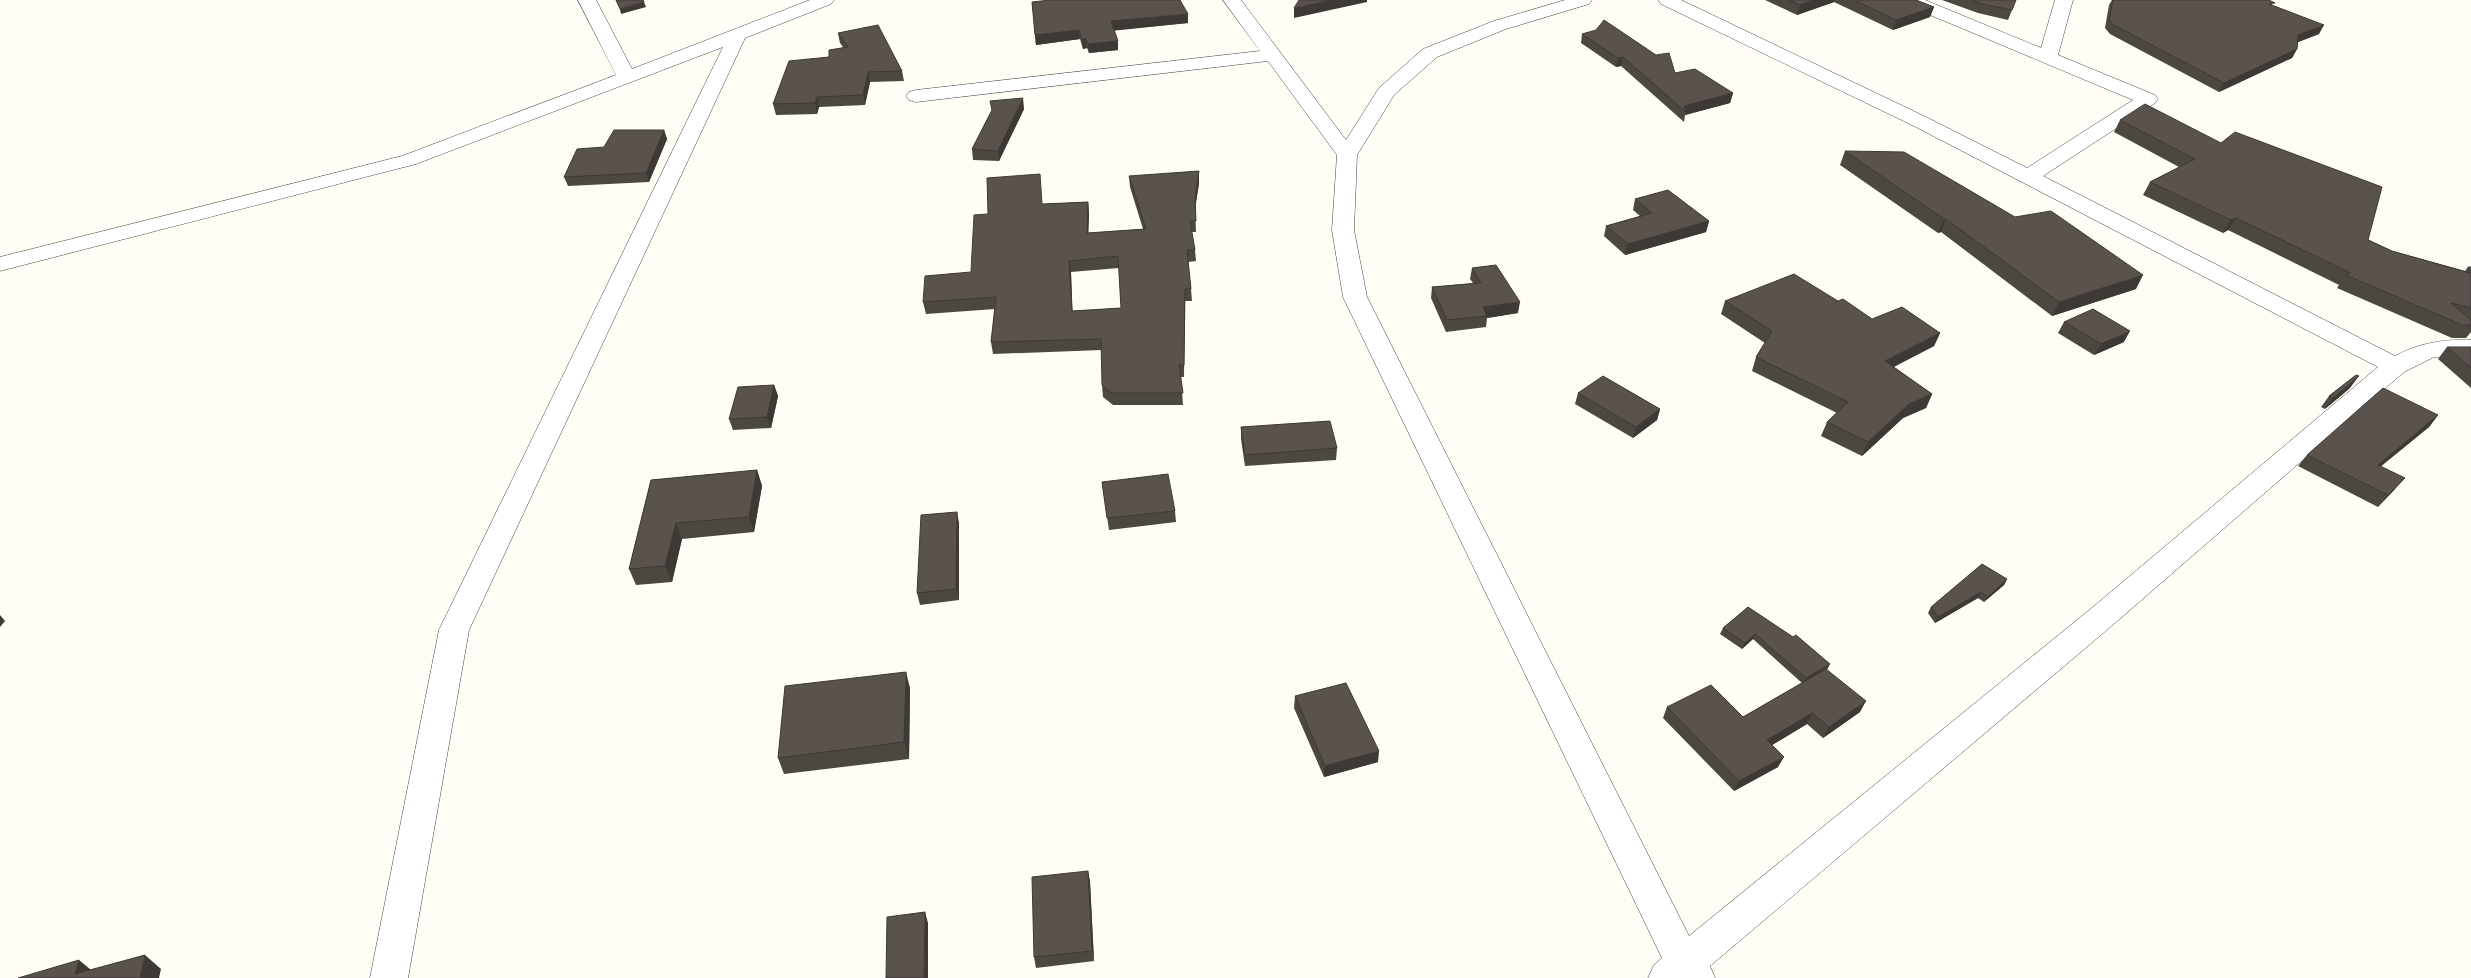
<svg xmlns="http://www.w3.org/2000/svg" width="2471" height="978" viewBox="0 0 2471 978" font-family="'Noto Serif',serif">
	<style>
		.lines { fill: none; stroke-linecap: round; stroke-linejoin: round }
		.street-casing { stroke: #444; stroke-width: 1 }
		.street { fill: #fff; fill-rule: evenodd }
		.wall { fill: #4d4742; fill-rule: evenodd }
		.shaded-wall { fill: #3f3936 }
		.building { fill: #5a524d; stroke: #3f3936; fill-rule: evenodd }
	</style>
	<rect width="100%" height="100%" fill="#fffdf5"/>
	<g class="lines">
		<defs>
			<g id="street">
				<path d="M578 0H596L632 69 810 0H834L831 4 745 38 469 630 408 978H370L439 630 723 47 416 164 0 271V257L402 156 616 75Z"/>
				<path d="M1223 0H1241L1346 140 1379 88 1423 49 1494 21 1565 0H1592L1589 4 1506 29 1437 57 1394 95 1357 155 1354 230 1367 297 1689 936 2093 607 2378 367 1914 126 1661 4 1658 0H1681L1928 118 2027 168 2133 100 1904 4 1901 0H1925L2041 48 2055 0H2073L2058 55 2155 95 2158 99 2155 103 2043 176 2395 356C2419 343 2444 339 2471 340V356L2434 357 2404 372 2115 623 1710 966 1715 978H1648L1654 965 1662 958 1343 297 1332 230 1337 155 1268 61 916 102 909 100 906 96 909 92 916 90 1260 51Z"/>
			</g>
		</defs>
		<use href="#street" class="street-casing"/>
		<use href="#street" class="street"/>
	</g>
	<g class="wall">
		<path d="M1765 0H1916L1934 7 1930 17 1893 30 1834 2 1797 15Z"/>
		<path d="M1942 0H2016L2008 20 1978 13Z"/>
		<path d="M2112 0H2269L2273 6 2319 34 2298 42 2297 49 2292 58 2219 92 2110 34 2105 28 2109 5Z"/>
		<path d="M1032 2 1188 23 1114 30 1118 41V50L1089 53 1087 48 1083 49 1080 39 1036 45Z"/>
		<path d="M838 33 902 71 904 81 870 82 865 105 819 107 817 114 776 115 773 104 829 57 843 47 840 43Z"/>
		<path d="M1582 34 1675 73 1733 93 1730 103 1685 115 1684 122 1621 66 1616 67 1581 43Z"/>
		<path d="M1024 109 999 161 973 160 972 149 992 110Z"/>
		<path d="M2120 120 2392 251 2465 271 2468 267H2471V332L2466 338H2452L2337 288 2339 285 2228 230 2223 233 2143 195 2150 182 2179 167 2114 132Z"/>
		<path d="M664 130 667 139 649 182 568 186 564 177 604 147Z"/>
		<path d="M1845 151 2015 217 2136 289 2052 316 1941 232 1938 233 1840 165Z"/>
		<path d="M1129 176 1199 183 1195 207 1196 232H1192L1195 250 1196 261 1188 262 1191 289 1192 301H1185L1184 377H1181L1183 405H1113L1103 397 1102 385V350L993 354 991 342 995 309 926 314 923 302 971 272 988 214 1043 204 1088 202 1089 214 1088 233 1143 229 1130 187ZM1119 268 1121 308 1072 311 1071 272Z"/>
		<path d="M1635 199 1709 221 1706 232 1625 255 1604 236 1606 226 1640 216 1633 210Z"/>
		<path d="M1472 268 1518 313 1487 318 1486 327 1446 332 1431 298 1432 287 1473 283 1470 279Z"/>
		<path d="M1725 301H1838L1872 319 1940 333 1934 346 1894 367 1932 394 1926 408 1903 418 1862 456 1821 436 1827 422 1837 413 1752 371 1756 357 1765 343 1721 314Z"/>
		<path d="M2064 322 2124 342 2094 355 2058 333Z"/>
		<path d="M2447 347H2471V388L2438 359Z"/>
		<path d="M774 385 778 396 771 428 733 430 729 419Z"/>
		<path d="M2350 388 2325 409 2321 407 2329 396Z"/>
		<path d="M1578 393 1660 409 1657 420 1633 438 1575 404Z"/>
		<path d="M2438 415 2429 427 2381 466 2395 489 2378 507 2298 466 2307 455Z"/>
		<path d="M1241 427 1337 448 1336 460 1245 466 1241 439Z"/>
		<path d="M757 470 762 486 754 532 682 539 672 582 636 585 629 569 651 480Z"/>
		<path d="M1102 482 1175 511 1176 522 1109 530Z"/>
		<path d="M959 523V600L920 605 917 593Z"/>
		<path d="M2007 579 2004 585 1984 602 1978 598 1935 623 1928 613 1931 607Z"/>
		<path d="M1748 607 1827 670 1860 712 1823 738 1807 724 1772 745 1778 767 1734 791 1663 718 1667 707 1743 717 1802 683 1753 639 1742 649 1720 634 1723 628Z"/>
		<path d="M910 688 909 759 784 774 778 758Z"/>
		<path d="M1295 696 1378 762 1324 777 1294 708Z"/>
		<path d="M1088 871 1090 882 1094 961 1036 968 1034 957Z"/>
	</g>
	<g class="shaded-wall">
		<path d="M1332 0H1367V2L1294 18V8Z"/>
		<path d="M1814 0H1834V2L1797 15 1800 5Z"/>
		<path d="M644 2 646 7 621 14 620 9Z"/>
		<path d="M1934 7 1930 17 1893 30 1896 20Z"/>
		<path d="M1188 14V23L1111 31V21Z"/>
		<path d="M2324 25 2319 34 2293 44 2298 35Z"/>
		<path d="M1079 30 1080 39 1036 45 1035 35Z"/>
		<path d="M1082 39H1086L1087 48 1083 49Z"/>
		<path d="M1118 41V50L1089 53 1088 44Z"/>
		<path d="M2297 49 2292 58 2219 92 2224 83Z"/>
		<path d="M1623 57 1621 66 1616 67 1618 58Z"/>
		<path d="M868 72 870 82 865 105 863 95Z"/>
		<path d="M1733 93 1730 103 1685 115 1686 112 1684 106Z"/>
		<path d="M817 97 819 107 817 114 815 103Z"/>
		<path d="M1023 98 1024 109 999 161 998 151Z"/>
		<path d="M664 130 667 139 649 182 646 173Z"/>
		<path d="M1199 171V183L1195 210V198Z"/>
		<path d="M1088 202 1089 214 1088 245 1087 233Z"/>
		<path d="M2236 218 2228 230 2223 233 2231 220Z"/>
		<path d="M1944 219H1946L1941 232 1938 233Z"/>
		<path d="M1709 221 1706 232 1625 255 1628 244Z"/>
		<path d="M1069 261 1071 272 1073 323 1072 311Z"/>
		<path d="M2143 275 2136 289 2052 316 2059 302Z"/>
		<path d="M1520 302 1518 313 1487 318V316L1483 307Z"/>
		<path d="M2130 331 2124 342 2094 355 2101 344Z"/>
		<path d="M1940 333 1934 346 1879 374 1885 361Z"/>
		<path d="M2359 376 2350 388 2325 409 2333 398Z"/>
		<path d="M774 385 778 396 771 428 767 417Z"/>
		<path d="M1932 394 1926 408 1903 418 1862 456 1868 442 1909 404Z"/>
		<path d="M1660 409 1657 420 1633 438 1636 427Z"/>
		<path d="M2438 415 2429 427 2369 476 2378 465Z"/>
		<path d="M757 470 762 486 754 532 749 517Z"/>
		<path d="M2405 478 2395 489 2378 507 2388 495Z"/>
		<path d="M957 512 959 523V600L956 589Z"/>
		<path d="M676 523 682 539 672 582 665 566Z"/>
		<path d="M2007 579 2004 585 1984 602 1988 597Z"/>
		<path d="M1981 592 1978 598 1935 623 1938 617Z"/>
		<path d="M0 615 5 621 0 627Z"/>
		<path d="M1755 634 1753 639 1742 649 1745 643Z"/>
		<path d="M1830 664 1827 670 1804 684 1806 678Z"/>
		<path d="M906 672 910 688 909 759 904 742Z"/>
		<path d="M1866 701 1860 712 1823 738 1829 727Z"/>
		<path d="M1812 713 1807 724 1762 751 1767 740Z"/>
		<path d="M1379 751 1378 762 1324 777 1325 766Z"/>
		<path d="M1784 757 1778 767 1734 791 1739 781Z"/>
		<path d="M1088 871 1090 882 1094 961 1092 951Z"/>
		<path d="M925 912 928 923V978H924Z"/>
		<path d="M145 955 161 969 159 978H140Z"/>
		<path d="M79 960 96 974H75Z"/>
	</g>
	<g class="building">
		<path d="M616 0H643L644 2 620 9Z"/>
		<path d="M1050 0H1180L1188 14 1111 21 1118 41 1088 44 1086 39H1082L1079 30 1035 35 1032 2Z"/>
		<path d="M1299 0H1332L1294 8Z"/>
		<path d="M1789 0H1814L1800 5Z"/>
		<path d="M1854 0H1916L1934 7 1896 20Z"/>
		<path d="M1972 0H2016L2012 10 1982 4Z"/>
		<path d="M2113 0H2269L2275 3 2269 4 2324 25 2298 35 2297 49 2224 83 2114 25 2109 20Z"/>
		<path d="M1604 20 1656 55 1669 53 1675 73 1695 69 1733 93 1684 106 1686 112 1623 57 1618 58 1582 34 1596 30Z"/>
		<path d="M878 25 902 71 868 72 863 95 817 97 815 103 773 104 789 61 829 57V50L848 47 838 33Z"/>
		<path d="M1023 98 998 151 972 149 992 110 990 101Z"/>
		<path d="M2145 104 2221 143 2235 132 2382 187 2368 240 2392 251 2470 273 2468 267H2471V308L2451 303 2471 320V325H2462L2346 275 2351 273 2236 218 2231 220 2150 182 2195 159 2120 120Z"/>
		<path d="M614 130H664L646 173 564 177 577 149 604 147Z"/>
		<path d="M1845 151 1904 152 2015 217 2051 211 2143 275 2059 302 1946 219H1944Z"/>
		<path d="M1199 171 1195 198 1196 221H1190L1195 250H1187L1191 289H1185L1184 365H1179L1183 393H1112L1102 385 1101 339 991 342 996 297 923 302 925 276 971 272 974 215 988 214 987 178 1040 174 1042 204 1088 202 1087 233 1146 229 1129 176ZM1118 256 1121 308 1072 311 1069 261Z"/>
		<path d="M1668 190 1709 221 1628 244 1606 226 1652 213 1635 199Z"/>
		<path d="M1496 265 1520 302 1483 307 1487 316 1447 320 1432 287 1481 283 1472 268Z"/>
		<path d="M1794 274 1838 301 1843 299 1872 319 1902 307 1940 333 1885 361 1932 394 1909 404 1868 442 1827 422 1848 402 1756 357 1772 331 1725 301Z"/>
		<path d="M2093 309 2130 331 2101 344 2064 322Z"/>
		<path d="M2447 347H2471V368Z"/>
		<path d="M2356 375 2359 376 2333 398 2329 396Z"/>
		<path d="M1603 376 1660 409 1636 427 1578 393Z"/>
		<path d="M774 385 767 417 729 419 738 387Z"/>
		<path d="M2383 388 2438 415 2378 465 2405 478 2388 495 2307 455Z"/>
		<path d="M1330 421 1337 448 1245 455 1241 427Z"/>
		<path d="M757 470 749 517 676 523 665 566 629 569 651 480Z"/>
		<path d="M1168 474 1175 511 1107 518 1102 482Z"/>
		<path d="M957 512 956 589 917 593 921 515Z"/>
		<path d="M1982 564 2007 579 1988 597 1981 592 1938 617 1931 607Z"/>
		<path d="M1748 607 1793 637 1796 635 1830 664 1806 678 1755 634 1745 643 1723 628Z"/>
		<path d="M1826 669 1866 701 1829 727 1812 713 1767 740 1784 757 1739 781 1667 707 1711 685 1743 717Z"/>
		<path d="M906 672 904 742 778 758 785 686Z"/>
		<path d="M1346 683 1379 751 1325 766 1295 696Z"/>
		<path d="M1088 871 1092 951 1034 957 1032 877Z"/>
		<path d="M925 912 924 978H886L887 917Z"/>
		<path d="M145 955 140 978H18L79 960 75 974Z"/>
	</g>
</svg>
